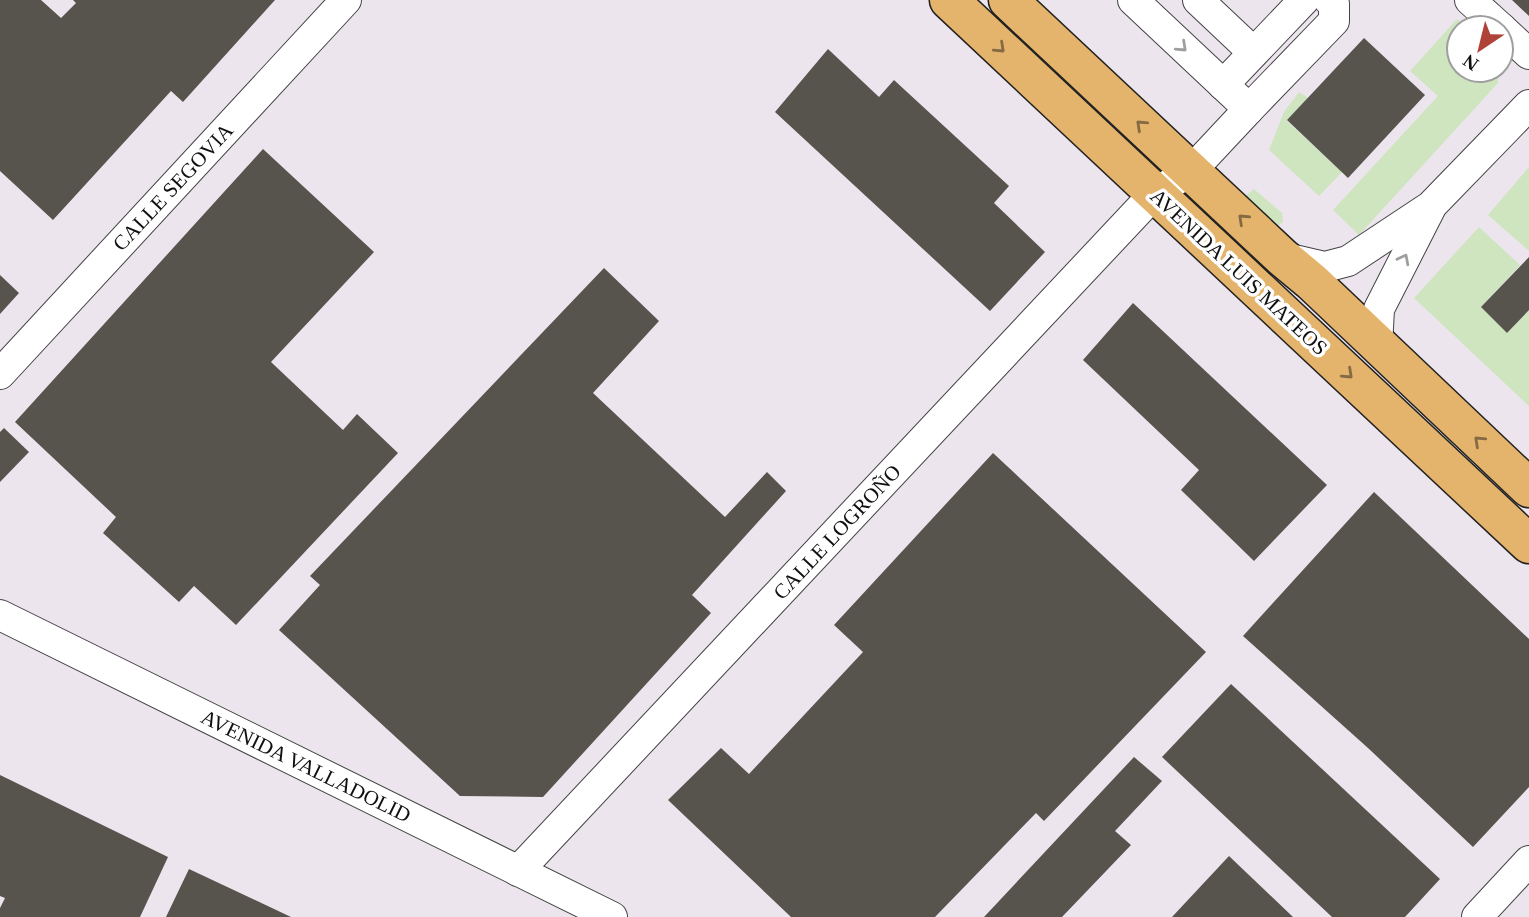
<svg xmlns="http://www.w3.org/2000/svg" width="1529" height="917" viewBox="0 0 1529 917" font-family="Georgia,serif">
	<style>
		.industrial { fill: #ede5ed; fill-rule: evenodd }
		.green { fill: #cee5c0 }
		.building { fill: #57534d }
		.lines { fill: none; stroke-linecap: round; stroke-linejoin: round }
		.minor-casing { stroke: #434343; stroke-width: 32 }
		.highway-casing { stroke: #212121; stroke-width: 41 }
		.minor { stroke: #fff; stroke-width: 30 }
		.highway { stroke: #e4b46c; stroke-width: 38 }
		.oneway { stroke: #9f9f9f }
		.oneway2 { stroke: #856a43 }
		.labels { text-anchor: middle; stroke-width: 7; stroke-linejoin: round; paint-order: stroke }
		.street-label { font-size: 21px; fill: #101010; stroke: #fff }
	</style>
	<rect width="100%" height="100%" fill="#fefdf4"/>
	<path class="industrial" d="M0 0H1529V917H0ZM1459 28H1501V70H1459Z"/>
	<g class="green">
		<path d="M1457 19 1467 28H1459V70H1498V83L1359 235 1333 210 1438 96 1410 71Z"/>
		<path d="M1299 92 1308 98 1287 121 1342 172 1319 196 1269 150 1284 112Z"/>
		<path d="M1529 167V251L1488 215Z"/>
		<path d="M1254 189 1282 213 1283 222 1275 228 1244 197Z"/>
		<path d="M1479 227 1520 265 1481 307 1507 333 1529 310V406L1414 298Z"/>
	</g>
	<g class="building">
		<path d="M0 0H41L61 18 76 3 73 0H275L183 102 171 91 53 220 0 171Z"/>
		<path d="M1512 0H1529V16Z"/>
		<path d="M1364 38 1425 95 1348 178 1287 120Z"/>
		<path d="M828 49 879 97 894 80 1009 186 994 203 1045 252 990 311 775 112Z"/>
		<path d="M263 149 374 252 271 362 343 430 357 414 398 453 236 625 194 586 179 602 103 533 116 517 15 422Z"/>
		<path d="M1529 257V310L1507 333 1481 307Z"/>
		<path d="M604 268 659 321 593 393 725 517 767 472 786 491 692 595 711 613 543 797 460 796 279 630 320 585 310 576Z"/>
		<path d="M0 275 19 293 0 314Z"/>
		<path d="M1133 303 1327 485 1254 561 1181 490 1199 470 1083 360Z"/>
		<path d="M4 428 29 452 0 482V432Z"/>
		<path d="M993 453 1206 652 1044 821 1036 813 935 917H791L668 800 721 748 749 774 863 652 834 625Z"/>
		<path d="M1374 492 1529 639V787L1473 847 1368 748 1243 636Z"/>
		<path d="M1231 684 1440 879 1405 917H1332L1162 757Z"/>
		<path d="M1134 757 1162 781 1115 831 1131 845 1062 917H984Z"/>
		<path d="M0 775 168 857 140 917H0V908L5 898 0 896Z"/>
		<path d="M1229 856 1293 917H1172Z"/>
		<path d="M189 869 291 917H166Z"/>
	</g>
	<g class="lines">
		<defs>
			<g id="minor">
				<path d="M1133 0 1249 109 1334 21V4L1329 0"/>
				<path d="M1198 0 1253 52"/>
				<path d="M1470 0 1501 28"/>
				<path d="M1501 28 1529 54"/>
				<path d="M1223 85 1304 0"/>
				<path d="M1286 258 1325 267 1348 261 1431 206 1529 105"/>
				<path d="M1377 346 1379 309 1430 209"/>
				<path d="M0 374 346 0"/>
				<path d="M0 615 612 917"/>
				<path d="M518 871 1155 193 1191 171 1249 109"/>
				<path d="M1477 917 1529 861"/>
			</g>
			<g id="highway">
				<path d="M949 0 1529 544"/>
				<path d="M1008 0 1282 257 1312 282 1529 488"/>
			</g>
		</defs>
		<use href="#minor" class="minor-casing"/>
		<use href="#highway" class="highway-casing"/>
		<use href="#minor" class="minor"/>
		<use href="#highway" class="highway"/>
	</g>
	<defs><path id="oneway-chevron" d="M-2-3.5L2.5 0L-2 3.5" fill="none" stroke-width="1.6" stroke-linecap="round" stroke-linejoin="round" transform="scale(1.75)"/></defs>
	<g class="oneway">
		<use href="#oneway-chevron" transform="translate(1182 47) rotate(43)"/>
		<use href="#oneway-chevron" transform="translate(1404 259) rotate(-63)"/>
	</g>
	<g class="oneway2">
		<use href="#oneway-chevron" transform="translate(1000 48) rotate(43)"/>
		<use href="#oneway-chevron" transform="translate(1141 125) rotate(-137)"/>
		<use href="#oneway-chevron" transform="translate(1243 219) rotate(-137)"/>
		<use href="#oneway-chevron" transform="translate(1348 374) rotate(43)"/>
		<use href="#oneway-chevron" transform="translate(1479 441) rotate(-137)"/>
	</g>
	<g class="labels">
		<g class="street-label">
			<text transform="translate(173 187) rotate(-47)" y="7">CALLE SEGOVIA</text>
			<text transform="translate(1239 272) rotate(43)" y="7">AVENIDA LUIS MATEOS</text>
			<text transform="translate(837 532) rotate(-47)" y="7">CALLE LOGROÑO</text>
			<text transform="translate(306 766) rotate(26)" y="7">AVENIDA VALLADOLID</text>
		</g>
	</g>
	<g transform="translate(1480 49) rotate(215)"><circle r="33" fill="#ffffff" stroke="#9f9f9f" stroke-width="2"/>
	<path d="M0-5L12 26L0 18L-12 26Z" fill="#b04337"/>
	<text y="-10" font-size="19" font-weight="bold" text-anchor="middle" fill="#101010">N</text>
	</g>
</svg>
